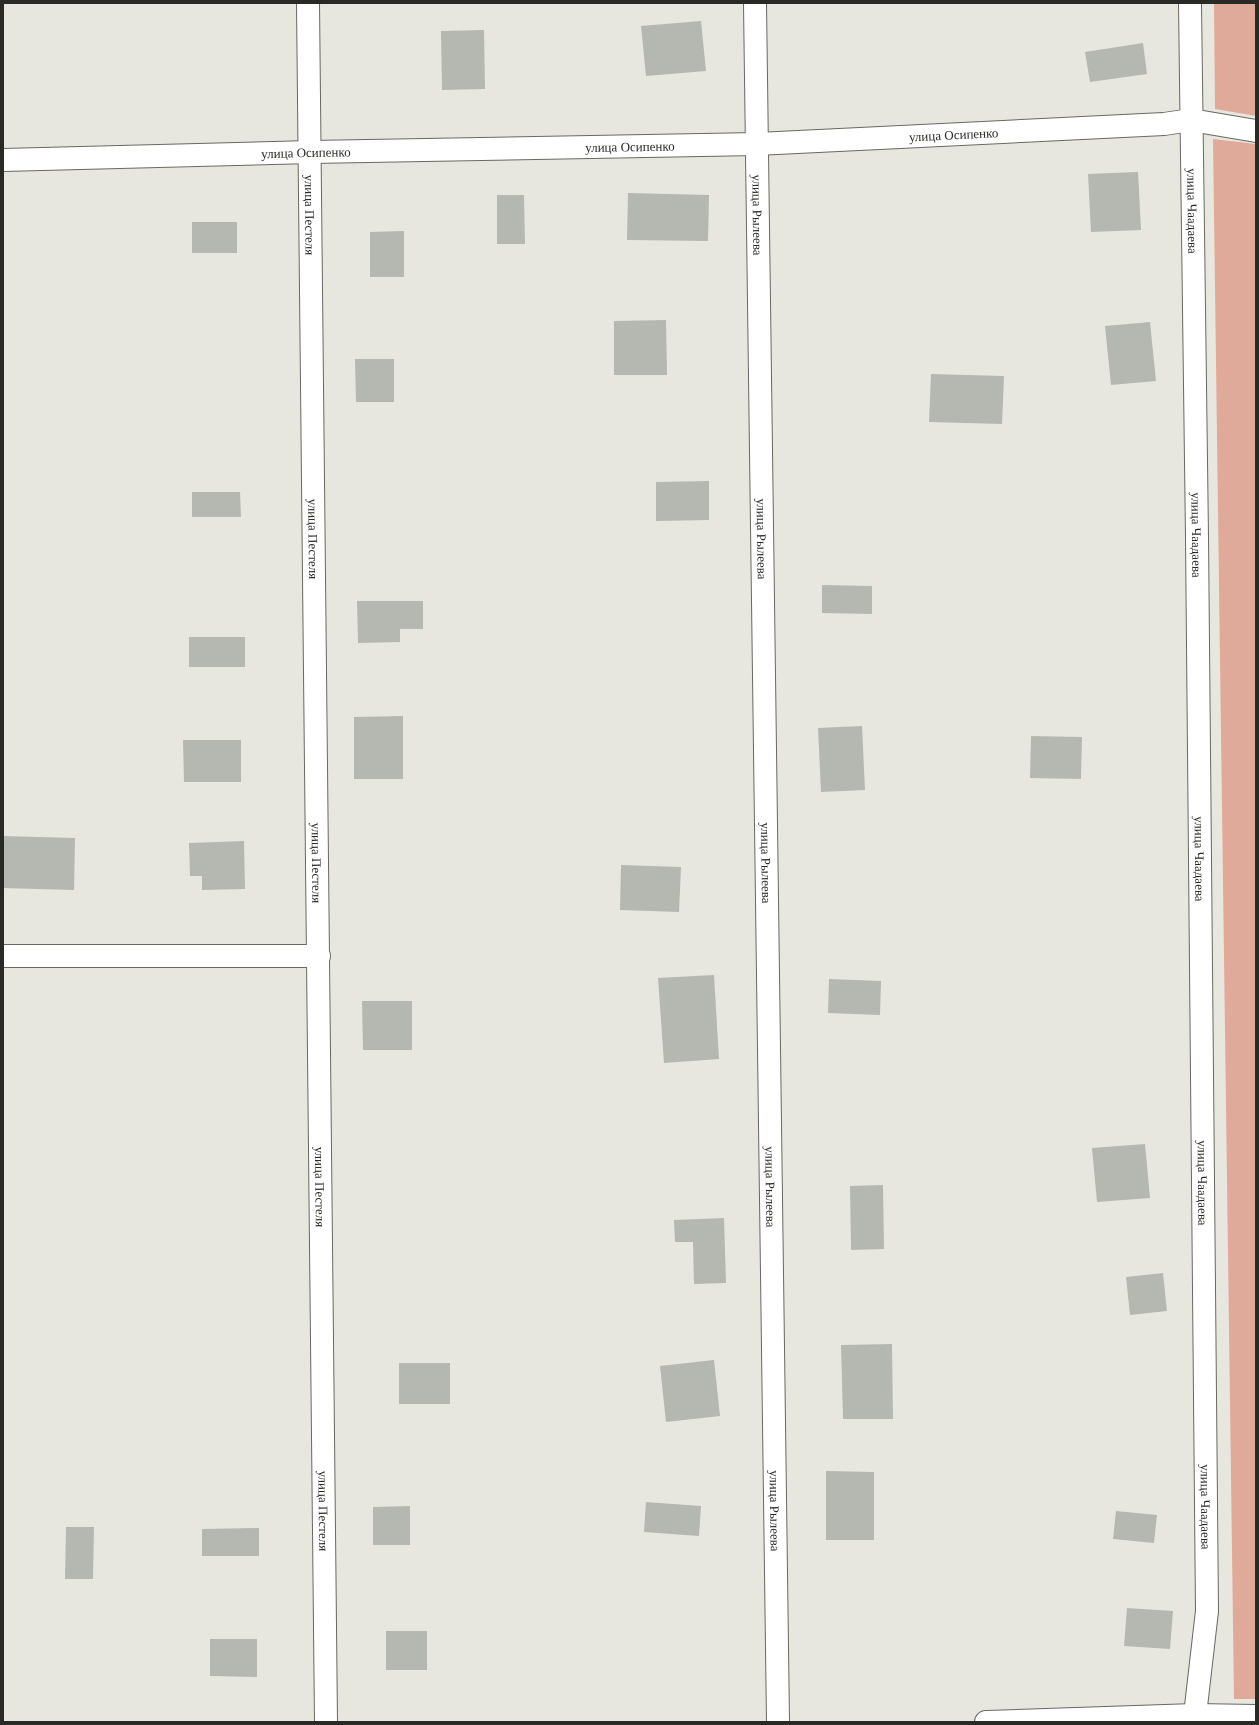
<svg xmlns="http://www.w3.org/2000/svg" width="1259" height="1725" viewBox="0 0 1259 1725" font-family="'Times New Roman',serif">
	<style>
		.green { fill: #dfaa9a }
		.building { fill: #b4b8b1 }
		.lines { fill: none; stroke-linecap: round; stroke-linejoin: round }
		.minor-casing { stroke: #696861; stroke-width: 24 }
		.minor { stroke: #fff; stroke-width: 22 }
		.labels { text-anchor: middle; stroke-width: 4; stroke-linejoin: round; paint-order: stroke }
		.street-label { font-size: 13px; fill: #292925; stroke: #e8e7df }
	</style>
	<rect width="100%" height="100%" fill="#e8e7df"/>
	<g class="green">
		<path d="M1214 3H1256V116L1215 109Z"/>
		<path d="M1213 139 1256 144V1699H1234Z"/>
	</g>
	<g class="building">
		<path d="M701 21 706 71 646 76 641 26Z"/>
		<path d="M484 30 485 89 442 90 441 31Z"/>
		<path d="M1143 43 1147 74 1090 82 1085 52Z"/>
		<path d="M1138 172 1141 230 1091 232 1088 174Z"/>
		<path d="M628 193 709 195 708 241 627 240Z"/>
		<path d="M497 195H524L525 244H497Z"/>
		<rect x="192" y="222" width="45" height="31"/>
		<path d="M404 231V277H370V232Z"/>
		<path d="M666 320 667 375H614V321Z"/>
		<path d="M1150 322 1156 381 1111 385 1105 326Z"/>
		<path d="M355 359H394V402H356Z"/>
		<path d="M931 374 1004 376 1002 424 929 422Z"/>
		<path d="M709 481V520L656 521V482Z"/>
		<path d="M192 492H240L241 517H192Z"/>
		<path d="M822 585 872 586V614L822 613Z"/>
		<path d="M357 601H423V629H400V642L358 643Z"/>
		<rect x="189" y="637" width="56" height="30"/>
		<path d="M403 716V779H354V717Z"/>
		<path d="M862 726 865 790 821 792 818 728Z"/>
		<path d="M1031 736 1082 737 1081 779 1030 778Z"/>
		<path d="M183 740H241V782H184Z"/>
		<path d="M3 836 75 838 74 890 3 888Z"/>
		<path d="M244 841 245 889 202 890V876H190L189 843Z"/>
		<path d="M621 865 681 867 679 912 620 910Z"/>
		<path d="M714 975 719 1059 664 1063 658 978Z"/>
		<path d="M829 979 881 981 880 1015 828 1013Z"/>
		<path d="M362 1001H412V1050H363Z"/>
		<path d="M1145 1144 1150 1198 1097 1202 1092 1148Z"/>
		<path d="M883 1185 884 1249 851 1250 850 1186Z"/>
		<path d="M724 1218 726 1283 694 1284 693 1242H675L674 1220Z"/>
		<path d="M1163 1273 1167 1311 1130 1315 1126 1277Z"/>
		<path d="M892 1344 893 1419H843L841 1345Z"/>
		<path d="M714 1360 720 1416 666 1422 660 1366Z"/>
		<rect x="399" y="1363" width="51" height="41"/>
		<path d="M826 1471 874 1472V1540H826Z"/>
		<path d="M646 1502 701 1506 699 1536 644 1532Z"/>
		<path d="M410 1506V1545H373V1507Z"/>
		<path d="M1116 1511 1157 1515 1154 1543 1113 1539Z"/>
		<path d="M66 1527H94L93 1579H65Z"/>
		<path d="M259 1528V1556H202V1529Z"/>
		<path d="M1127 1608 1173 1611 1170 1649 1124 1646Z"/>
		<rect x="386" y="1631" width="41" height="39"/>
		<path d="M210 1639H257V1677L210 1676Z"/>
	</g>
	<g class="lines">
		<defs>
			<g id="minor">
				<path id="s1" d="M308 3 326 1722"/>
				<path id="s2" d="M755 3 778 1722"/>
				<path id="s3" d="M1190 3 1197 537 1207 1611 1195 1715"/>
				<path id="s4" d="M3 160 311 152 757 144 1164 124 1191 120 1256 131"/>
				<path d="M3 956H319"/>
				<path d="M986 1722 1195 1715 1256 1716"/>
			</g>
		</defs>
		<use href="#minor" class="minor-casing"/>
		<use href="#minor" class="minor"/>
	</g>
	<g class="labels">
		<g class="street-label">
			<text dy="5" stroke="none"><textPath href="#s4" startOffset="951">улица Осипенко</textPath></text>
			<text dy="5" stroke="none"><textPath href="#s4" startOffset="627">улица Осипенко</textPath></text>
			<text dy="5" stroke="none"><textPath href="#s4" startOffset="303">улица Осипенко</textPath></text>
			<text dy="5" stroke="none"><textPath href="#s3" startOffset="208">улица Чаадаева</textPath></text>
			<text dy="5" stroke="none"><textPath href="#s1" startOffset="212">улица Пестеля</textPath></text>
			<text dy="5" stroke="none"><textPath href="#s2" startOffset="212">улица Рылеева</textPath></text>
			<text dy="5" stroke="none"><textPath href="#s3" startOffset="532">улица Чаадаева</textPath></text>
			<text dy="5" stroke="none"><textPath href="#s1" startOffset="536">улица Пестеля</textPath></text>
			<text dy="5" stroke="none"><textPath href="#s2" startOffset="536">улица Рылеева</textPath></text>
			<text dy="5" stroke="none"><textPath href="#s3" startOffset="856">улица Чаадаева</textPath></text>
			<text dy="5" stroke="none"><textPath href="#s1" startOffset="860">улица Пестеля</textPath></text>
			<text dy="5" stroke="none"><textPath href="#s2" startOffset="860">улица Рылеева</textPath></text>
			<text dy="5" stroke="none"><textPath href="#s3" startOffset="1180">улица Чаадаева</textPath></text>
			<text dy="5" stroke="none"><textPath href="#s1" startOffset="1184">улица Пестеля</textPath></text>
			<text dy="5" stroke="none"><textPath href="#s2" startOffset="1184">улица Рылеева</textPath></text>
			<text dy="5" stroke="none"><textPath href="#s3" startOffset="1504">улица Чаадаева</textPath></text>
			<text dy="5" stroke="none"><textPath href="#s1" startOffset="1508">улица Пестеля</textPath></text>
			<text dy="5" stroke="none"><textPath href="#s2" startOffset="1508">улица Рылеева</textPath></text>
		</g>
	</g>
	<rect width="1259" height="1725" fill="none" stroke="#292925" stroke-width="8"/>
</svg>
